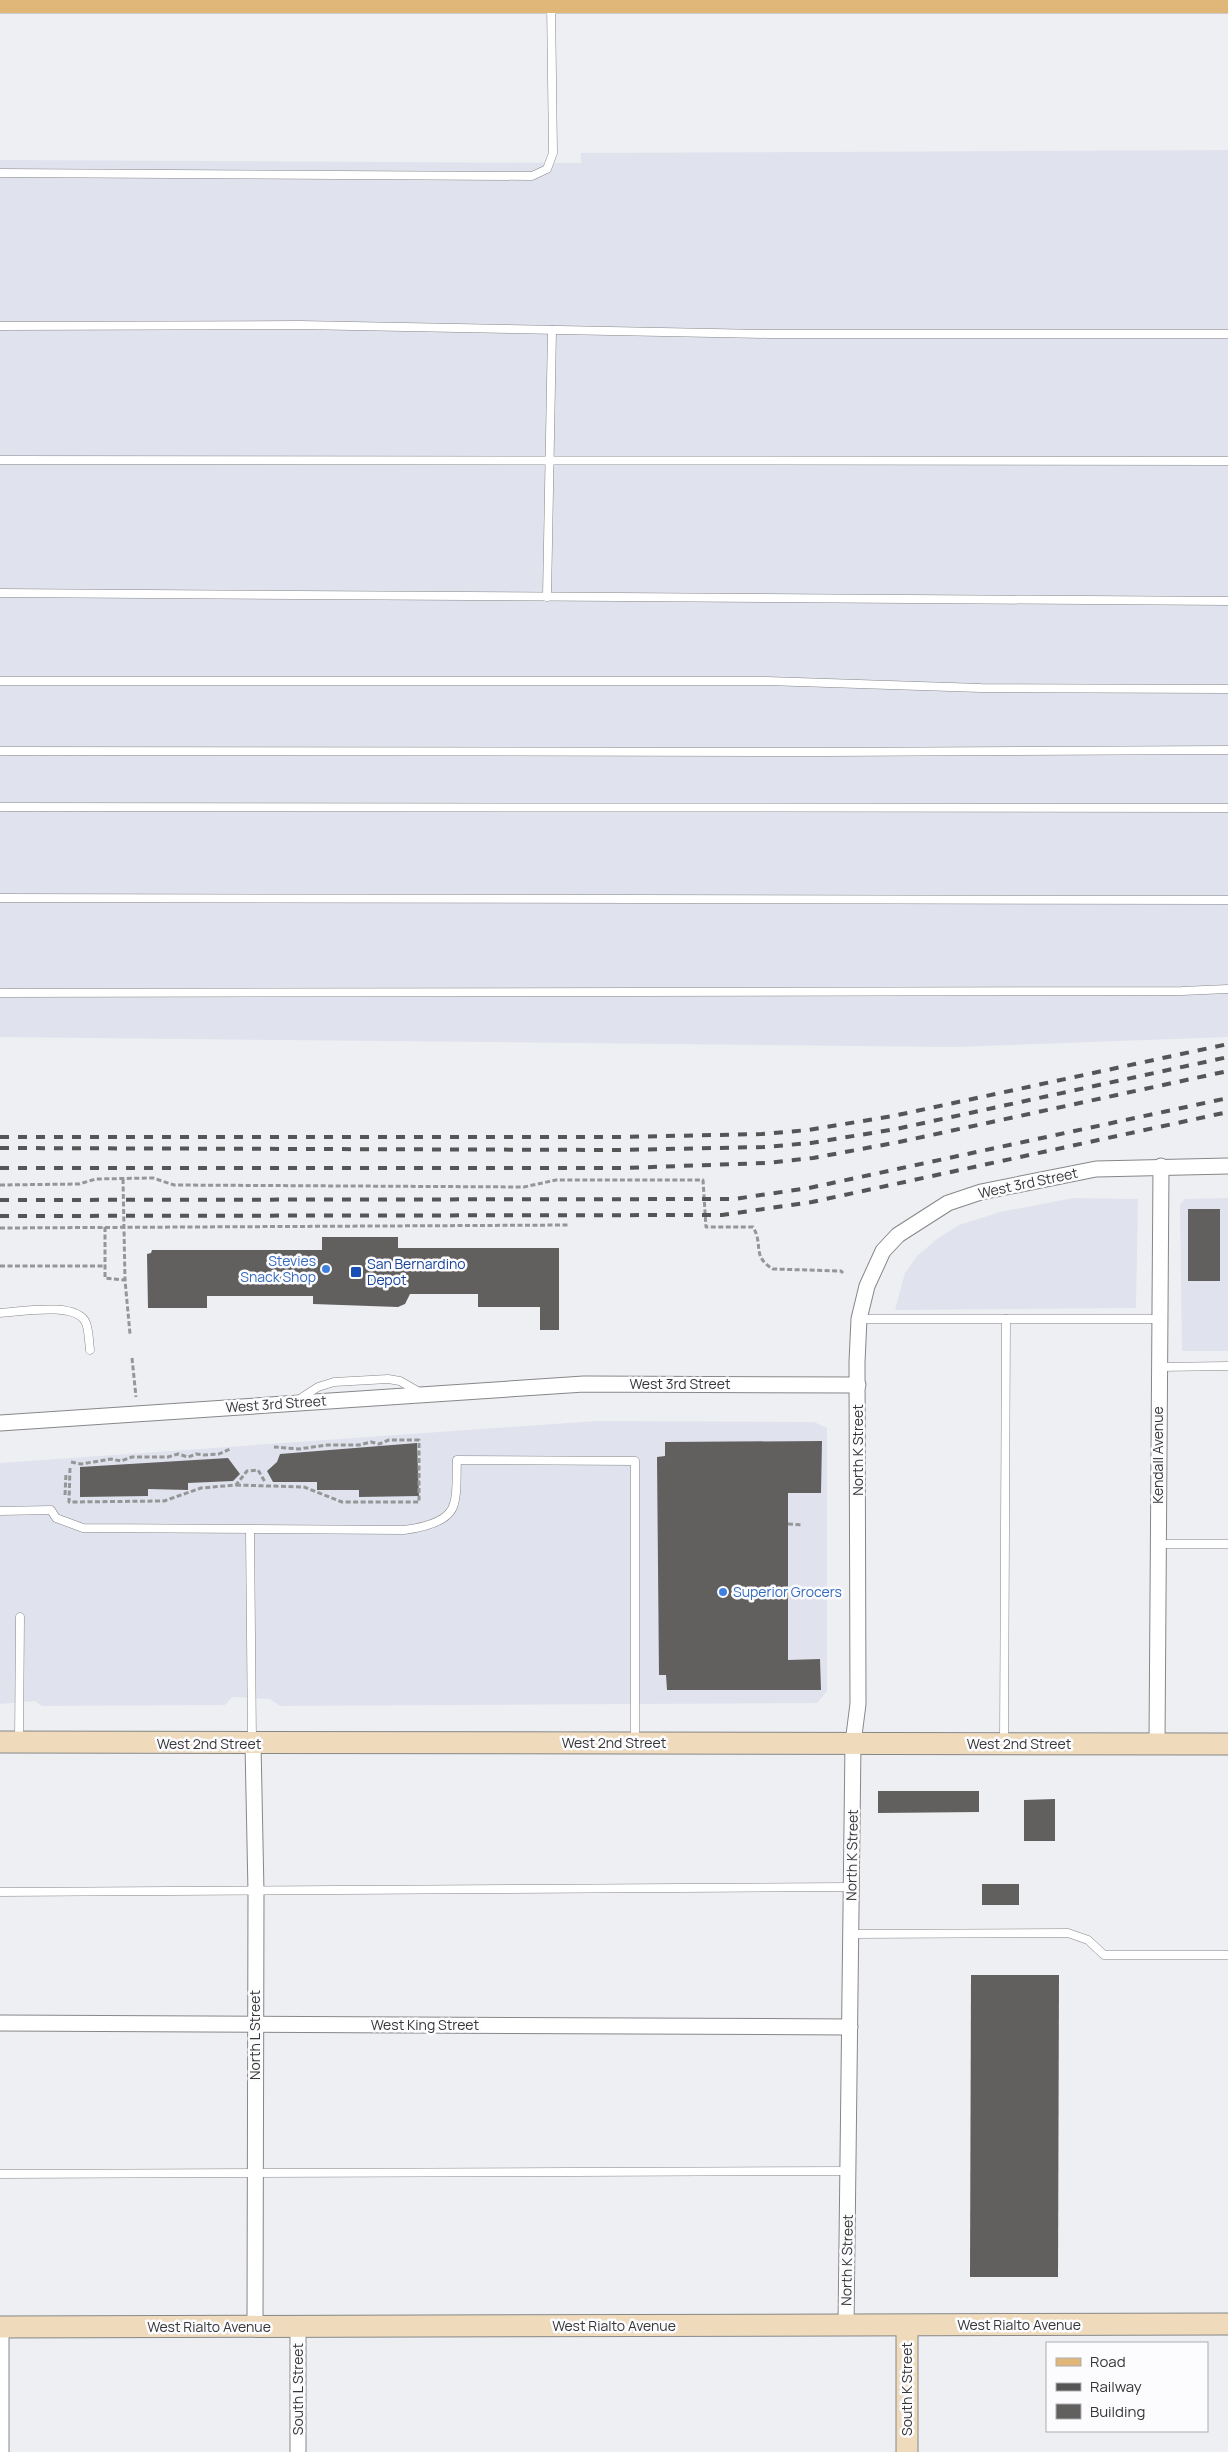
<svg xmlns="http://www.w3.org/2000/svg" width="1228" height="2452" viewBox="0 0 1228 2452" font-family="Manrope,sans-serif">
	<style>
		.built { fill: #e0e3ed }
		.building { fill: #625f5f }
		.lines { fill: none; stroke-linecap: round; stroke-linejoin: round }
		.lane-casing { stroke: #868789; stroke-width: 9 }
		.street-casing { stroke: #868789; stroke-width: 17 }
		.secondary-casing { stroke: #868789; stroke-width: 23 }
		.primary-casing { stroke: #cbcbcb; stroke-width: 26 }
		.path { stroke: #959698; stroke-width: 3; stroke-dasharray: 5 2.5; stroke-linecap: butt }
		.lane { stroke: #fff; stroke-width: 8 }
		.street { stroke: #fff; stroke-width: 15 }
		.secondary { stroke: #efdbbc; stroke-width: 21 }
		.primary { stroke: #e0b679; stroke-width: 24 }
		.rail { stroke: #555556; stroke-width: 4; stroke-dasharray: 9 9; stroke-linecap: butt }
		.path-bridge { stroke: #959698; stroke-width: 3; stroke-dasharray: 5 2.5; stroke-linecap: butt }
		.shop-dot { fill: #3f7fe0; stroke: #fcfcff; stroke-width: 2 }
		.transit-dot { fill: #1a4fb4; stroke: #fcfcff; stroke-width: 2 }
		.labels { text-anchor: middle; stroke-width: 5; stroke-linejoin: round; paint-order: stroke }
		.street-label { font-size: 14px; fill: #363637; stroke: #fcfcff }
		.shop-label { font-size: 14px; fill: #366cbe; stroke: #fcfcff; text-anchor: end }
		.transit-label { font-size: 14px; fill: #164399; stroke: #fcfcff; text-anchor: start }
	</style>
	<rect width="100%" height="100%" fill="#eeeff2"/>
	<g class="built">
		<path d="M1228 150V1037L954 1047 0 1037V160L581 163V153Z"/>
		<path d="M1074 1198 1138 1199 1136 1308 895 1310 905 1273 917 1256 937 1239 959 1225 1000 1212Z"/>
		<path d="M1228 1198V1351H1182L1180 1205 1185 1199Z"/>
		<path d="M596 1421 814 1422 827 1428V1691L817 1703 280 1706 270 1699 232 1697 225 1705 42 1706 35 1701 0 1704V1463Z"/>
	</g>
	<g class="building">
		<rect x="1188" y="1209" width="32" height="72"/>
		<path d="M322 1237H398V1248H559V1330H540V1307H478V1294H410L405 1304 398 1307 313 1304V1296H207V1308H148L147 1254 151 1253 152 1250H322Z"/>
		<path d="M822 1441 821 1493H788V1660L820 1659 821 1690H667L666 1675H659L657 1457 665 1456V1442Z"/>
		<path d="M417 1443 419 1496 359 1497V1490H317V1482H273L267 1471 277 1462 280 1454Z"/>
		<path d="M228 1458 240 1474 233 1481 188 1483V1490L148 1489V1496L80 1497V1467Z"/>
		<path d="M878 1791H979V1812L878 1813Z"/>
		<path d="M1055 1799V1841H1024V1800Z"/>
		<rect x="982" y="1884" width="37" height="21"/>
		<path d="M971 1975H1059L1058 2277H970Z"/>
	</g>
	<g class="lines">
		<defs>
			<g id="lane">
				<path d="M0 173 532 176 547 169 553 153 551 3"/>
				<path d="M0 326 300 325 769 334H1228"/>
				<path d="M0 460 1228 461"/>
				<path d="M0 593 1228 601"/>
				<path d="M547 597 552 330"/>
				<path d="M0 681H767L981 688 1228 689"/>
				<path d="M0 751 825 752 1228 750"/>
				<path d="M0 807 1228 808"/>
				<path d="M0 898 1228 900"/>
				<path d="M0 993 1182 991 1228 989"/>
				<path d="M0 1313C19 1312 77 1301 86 1323 89 1331 89 1342 90 1350"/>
				<path d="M859 1319H1159"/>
				<path d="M1158 1367 1228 1366"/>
				<path d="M298 1400 318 1387 334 1382 388 1379 400 1381 419 1392"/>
				<path d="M0 1511 51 1510 56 1518 83 1528 404 1530C420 1528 449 1523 454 1504 458 1491 456 1474 457 1460L635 1461V1741"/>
				<path d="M250 1530 252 1741"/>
				<path d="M1158 1544H1228"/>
				<path d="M19 1740 20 1617"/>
				<path d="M1004 1742 1006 1319"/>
				<path d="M0 1892 851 1887"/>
				<path d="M851 1934 1068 1933 1088 1940 1104 1955H1228"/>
				<path d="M0 2174 848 2171"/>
			</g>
			<g id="street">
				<path d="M0 1423 584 1384 858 1385"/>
				<path d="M253 1744 256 1892 255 2327"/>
				<path d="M1157 1744 1161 1166"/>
				<path d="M0 2023 850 2027"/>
				<path d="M846 2326 853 1743 858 1704 857 1362 859 1319 867 1286 883 1251 898 1235 948 1203 981 1192 1096 1169 1228 1166"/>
				<path d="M1 2327V2452"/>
				<path d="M298 2327V2452"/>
			</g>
			<g id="secondary">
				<path d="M0 1742 1228 1744"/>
				<path d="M907 2326V2452"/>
				<path d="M0 2327 1228 2324"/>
			</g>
			<path id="primary" d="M0 1H1228"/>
		</defs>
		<use href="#lane" class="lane-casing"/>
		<use href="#street" class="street-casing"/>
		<use href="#secondary" class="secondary-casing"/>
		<use href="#primary" class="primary-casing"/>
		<g class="path">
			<path d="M0 1185 79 1184 96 1179 153 1178 174 1185 524 1187 556 1180H703L706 1227H753C764 1245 751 1256 773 1269L841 1271 843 1273"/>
			<path d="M105 1227V1278L125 1280 130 1334"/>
			<path d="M0 1228 569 1225"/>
			<path d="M0 1266H106"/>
			<path d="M132 1358 136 1397"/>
			<path d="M71 1462 81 1464 111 1459 121 1461 132 1457H168L178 1454 188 1457 196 1454 204 1455 219 1454 230 1449"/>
			<path d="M70 1468 69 1502 164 1501 201 1488 236 1485 247 1471 258 1470 265 1482"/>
			<path d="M236 1485 304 1487 342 1502H419V1440H389L379 1444 371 1442 359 1445H327L299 1449 274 1447"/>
			<path d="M65 1495 66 1473"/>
			<path d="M788 1524 803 1525"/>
		</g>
		<use href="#lane" class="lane"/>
		<use href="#street" class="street"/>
		<use href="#secondary" class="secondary"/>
		<use href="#primary" class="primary"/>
		<g class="rail">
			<path d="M0 1137H621L762 1134 808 1130 893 1116 1228 1044"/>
			<path d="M0 1148 621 1150 764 1147 811 1143 896 1129 1228 1057"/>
			<path d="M0 1168H623L766 1163 813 1158 899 1142 1228 1071"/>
			<path d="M0 1200 734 1199 809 1188 1228 1098"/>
			<path d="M0 1216 722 1215 812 1202 1228 1112"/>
		</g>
		<path class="path-bridge" d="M123 1179 125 1280"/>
	</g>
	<g class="shop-dot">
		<circle cx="326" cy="1269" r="5"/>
		<circle cx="723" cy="1592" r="5"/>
	</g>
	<rect class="transit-dot" x="350" y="1266" width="12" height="12" rx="2.5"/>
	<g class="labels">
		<g class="street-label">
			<text transform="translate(1028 1183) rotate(-12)" y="5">West 3rd Street</text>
			<text x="680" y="1389">West 3rd Street</text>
			<text transform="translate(276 1404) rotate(-4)" y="5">West 3rd Street</text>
			<text transform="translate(858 1450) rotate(-90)" y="5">North K Street</text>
			<text transform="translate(1158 1455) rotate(-90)" y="5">Kendall Avenue</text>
			<text x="614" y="1748">West 2nd Street</text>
			<text x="209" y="1749">West 2nd Street</text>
			<text x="1019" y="1749">West 2nd Street</text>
			<text transform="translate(852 1855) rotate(-89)" y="5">North K Street</text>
			<text x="425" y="2030">West King Street</text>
			<text transform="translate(255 2035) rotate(-90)" y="5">North L Street</text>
			<text transform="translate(847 2260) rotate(-89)" y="5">North K Street</text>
			<text x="1019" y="2330">West Rialto Avenue</text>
			<text x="614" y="2331">West Rialto Avenue</text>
			<text x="209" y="2332">West Rialto Avenue</text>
			<text transform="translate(298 2389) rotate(-90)" y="5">South L Street</text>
			<text transform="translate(907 2389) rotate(-90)" y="5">South K Street</text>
		</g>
		<g class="shop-label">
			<text x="316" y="1266">Stevies<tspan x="316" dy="16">Snack Shop</tspan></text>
			<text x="733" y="1597" text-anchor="start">Superior Grocers</text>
		</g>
		<g class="transit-label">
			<text x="367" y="1269">San Bernardino<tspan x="367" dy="16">Depot</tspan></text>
		</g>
	</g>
	<rect x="1046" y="2342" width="162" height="90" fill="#fcfcff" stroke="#adadaf"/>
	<rect x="1056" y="2358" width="25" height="8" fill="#e0b679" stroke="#adadaf"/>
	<text x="1090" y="2367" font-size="15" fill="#363637">Road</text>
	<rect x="1056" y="2383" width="25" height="8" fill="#555556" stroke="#adadaf"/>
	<text x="1090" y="2392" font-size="15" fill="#363637">Railway</text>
	<rect x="1056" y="2404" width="25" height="15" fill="#625f5f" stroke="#adadaf"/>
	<text x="1090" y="2417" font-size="15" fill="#363637">Building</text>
</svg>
